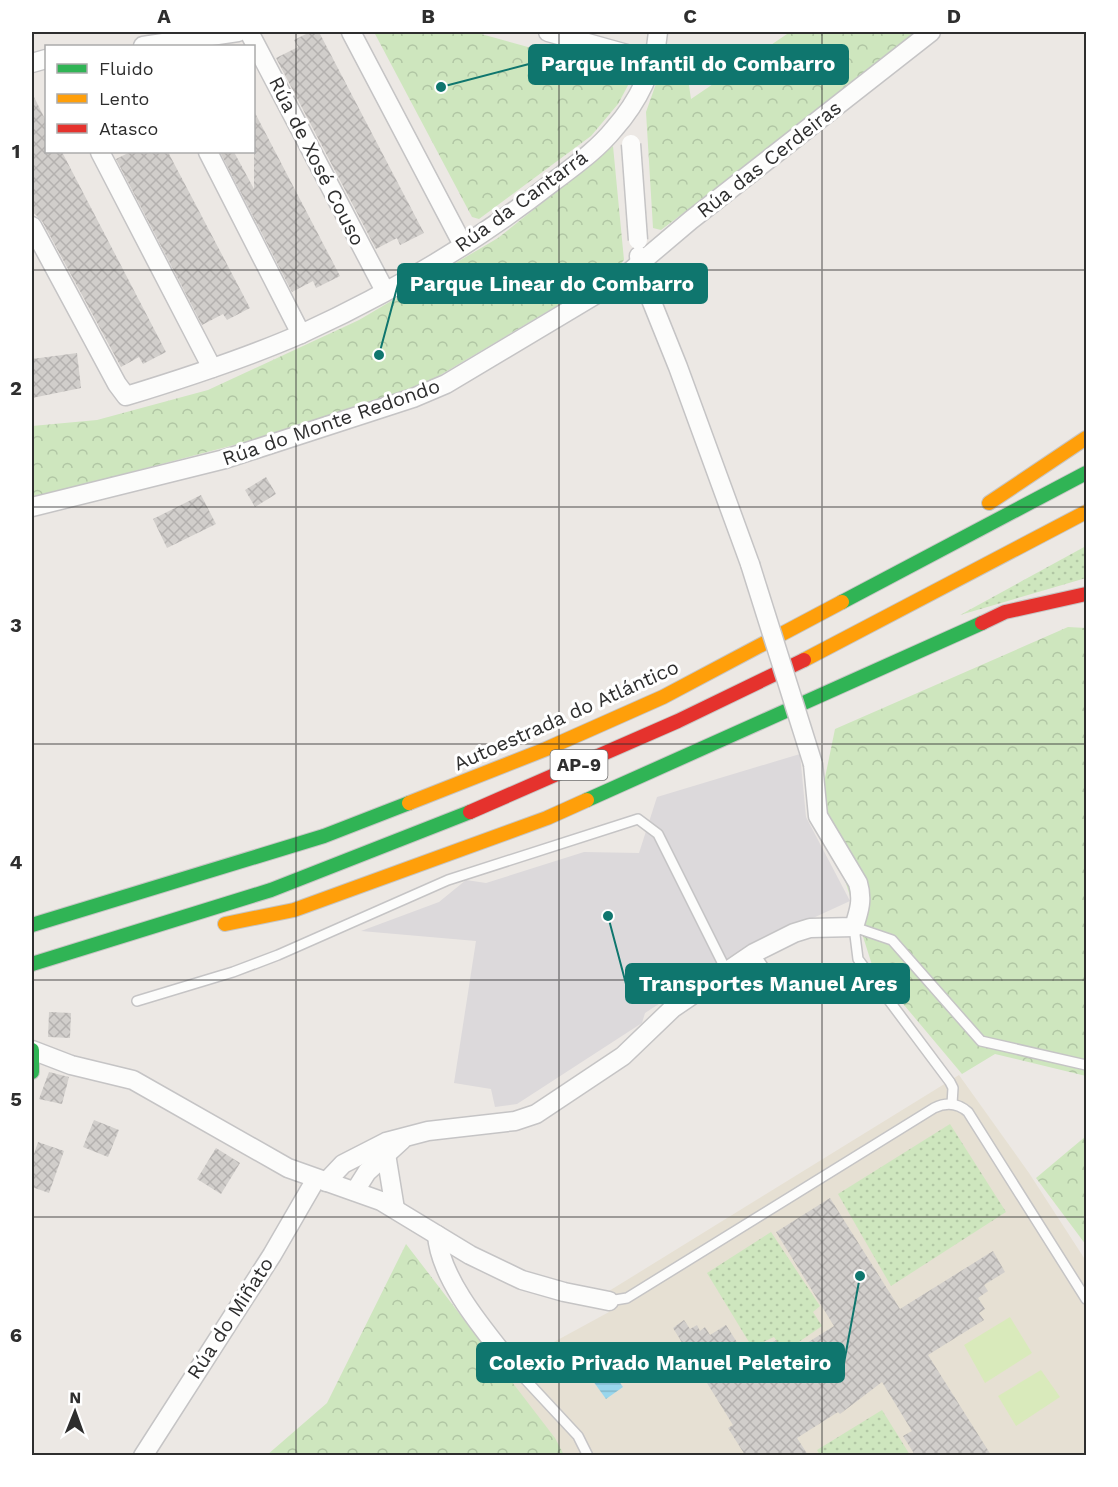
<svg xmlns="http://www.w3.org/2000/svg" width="1118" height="1487" viewBox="0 0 1118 1487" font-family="'Work Sans',sans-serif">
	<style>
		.industrial { fill: #dcd9db }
		.education { fill: #e6e0d3 }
		.grass { fill: url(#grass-dots) }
		.forest { fill: url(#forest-crowns) }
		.pitch { fill: #d9eabb }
		.water { fill: url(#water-rules) }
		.building { fill: url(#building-cross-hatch) }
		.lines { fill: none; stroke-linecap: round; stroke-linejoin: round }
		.lane-casing { stroke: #c5c4c5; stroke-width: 12 }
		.street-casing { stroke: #c5c4c5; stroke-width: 21 }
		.fast-casing { stroke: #c6c5c4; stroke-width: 16 }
		.slow-casing { stroke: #c6c5c4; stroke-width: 16 }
		.jam-casing { stroke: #c6c5c4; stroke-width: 16 }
		.lane { stroke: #fcfcfb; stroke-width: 9 }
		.street { stroke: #fcfcfb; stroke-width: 18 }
		.fast { stroke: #30b455; stroke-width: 14 }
		.slow { stroke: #ff9f0a; stroke-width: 14 }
		.jam { stroke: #e5322d; stroke-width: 14 }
		.street-bridge-casing { stroke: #c5c4c5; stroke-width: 21; stroke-linecap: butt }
		.street-bridge { stroke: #fcfcfb; stroke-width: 18 }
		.grid { fill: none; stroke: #2e2e2e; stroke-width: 1.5; stroke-opacity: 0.55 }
		.labels { text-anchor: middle; stroke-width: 6; stroke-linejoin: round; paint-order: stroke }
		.shield { fill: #fff; stroke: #6d6d6d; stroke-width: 1.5 }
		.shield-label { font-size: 18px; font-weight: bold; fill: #2e2e2e }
		.street-label { font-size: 20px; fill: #2e2e2e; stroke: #fff }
		.leader { fill: none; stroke: #0f766e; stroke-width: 2 }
		.callout-dot { fill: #0f766e; stroke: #fff; stroke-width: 2 }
		.callout { fill: #0f766e; stroke: #0f766e; stroke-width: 2 }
		.callout-label { font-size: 21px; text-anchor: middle; font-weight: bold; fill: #fff }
		.neatline { fill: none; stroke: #2e2e2e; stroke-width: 2 }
		.grid-label { font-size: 20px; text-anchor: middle; font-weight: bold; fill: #2e2e2e }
	</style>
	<defs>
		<pattern id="grass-dots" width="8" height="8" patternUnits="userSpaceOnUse" patternTransform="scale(1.5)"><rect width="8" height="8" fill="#cee6be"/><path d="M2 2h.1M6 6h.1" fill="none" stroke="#b1c6a4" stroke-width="1.8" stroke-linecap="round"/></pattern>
		<pattern id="forest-crowns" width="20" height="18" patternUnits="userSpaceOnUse" patternTransform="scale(1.5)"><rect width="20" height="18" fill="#cee6be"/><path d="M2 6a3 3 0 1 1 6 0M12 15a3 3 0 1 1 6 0" fill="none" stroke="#b1c6a4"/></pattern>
		<pattern id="water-rules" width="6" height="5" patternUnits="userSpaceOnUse" patternTransform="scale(1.5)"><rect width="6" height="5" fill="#99d6ec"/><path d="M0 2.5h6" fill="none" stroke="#84b8cb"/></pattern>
		<pattern id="building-cross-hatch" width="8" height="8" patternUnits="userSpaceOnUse" patternTransform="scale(1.5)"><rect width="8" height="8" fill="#d1cecb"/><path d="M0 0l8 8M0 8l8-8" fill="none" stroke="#b4b1af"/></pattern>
	</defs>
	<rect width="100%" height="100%" fill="#ece8e4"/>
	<path class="industrial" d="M800 754 806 817 850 901 739 952 645 1013 642 1023 517 1104 495 1107 491 1089 454 1083 476 941 361 931 439 902 466 880 486 883 584 852 639 853 657 797Z"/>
	<path class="education" d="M959 1075 1029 1173 1086 1261V1455H563L499 1372 609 1312V1291Z"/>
	<g class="grass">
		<path d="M1086 546V578L960 615Z"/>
		<path d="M950 1124 1006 1212 891 1286 838 1194Z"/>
		<path d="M771 1232 820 1306 813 1312 822 1326 793 1346 804 1361 796 1370 774 1337 752 1347 707 1273Z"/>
		<path d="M882 1410 910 1455H820L817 1450Z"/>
	</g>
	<g class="forest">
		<path d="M374 32H474L633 76 618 104 591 136 479 219 472 217Z"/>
		<path d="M790 32H923L661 230 653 228 646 112 670 44 683 45 691 99Z"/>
		<path d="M613 146 624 260 614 272 415 390 295 429 32 498V426L97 420 208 390 359 320 498 238Z"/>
		<path d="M1068 627 1086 628V1076L995 1054 962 1074 873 968 820 802 835 729Z"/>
		<path d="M1086 1136V1245L1036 1178Z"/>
		<path d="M406 1244 555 1438 564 1455H267L327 1403Z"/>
	</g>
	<g class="pitch">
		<path d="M1010 1317 1032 1353 985 1383 964 1345Z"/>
		<path d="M1041 1370 1060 1397 1016 1426 998 1396Z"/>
	</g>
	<path class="water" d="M598 1351 623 1387 606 1399 580 1363Z"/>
	<g class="building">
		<path d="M310 32H319L424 233 400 245 397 238 376 249 276 58 298 47 294 40Z"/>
		<path d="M32 93 46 121V152H62L166 352 143 364 139 357 121 367 42 221 32 211Z"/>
		<path d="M254 111 340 276 316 288 313 281 292 292 220 152H234L254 189Z"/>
		<path d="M130 152H168L250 308 227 320 223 314 202 325 116 159Z"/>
		<path d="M77 353 81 388 32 398V359Z"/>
		<path d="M266 477 276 494 255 507 245 490Z"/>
		<path d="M201 495 216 524 167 548 153 519Z"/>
		<path d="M49 1012 71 1013 70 1038 48 1037Z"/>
		<path d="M49 1072 69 1077 62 1104 39 1099Z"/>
		<path d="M94 1120 119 1130 108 1157 83 1147Z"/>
		<path d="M38 1142 64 1151 49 1193 32 1187V1160Z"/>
		<path d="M216 1148 240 1163 221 1194 197 1179Z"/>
		<path d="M830 1198 900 1309 993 1251 1005 1272 984 1285 988 1291 978 1298 985 1309 979 1313 984 1320 928 1355 991 1455H915L903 1436 912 1431 882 1382 840 1414 838 1412 797 1438 808 1455H745L728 1428 733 1425 673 1328 684 1320 690 1329 697 1325 700 1331 705 1327 710 1335 726 1325 747 1358 776 1340 786 1356 834 1326 776 1232Z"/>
	</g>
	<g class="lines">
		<defs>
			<g id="lane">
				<path d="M754 953 779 990"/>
				<path d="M137 1001 233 972 278 955 448 880 638 819 658 834 726 970"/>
				<path d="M952 1104 953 1088 950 1082 858 959 854 927 892 940 981 1041 1086 1065"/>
				<path d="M609 1301 627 1298 934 1108C946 1102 958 1103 968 1112L1086 1299"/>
				<path d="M511 1364 578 1436 588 1456"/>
			</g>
			<g id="street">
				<path d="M249 32 385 291"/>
				<path d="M351 32 463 245"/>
				<path d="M548 32 652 61"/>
				<path d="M143 46 238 32"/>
				<path d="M32 63 46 59"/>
				<path d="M100 152 212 368"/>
				<path d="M208 152 301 334"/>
				<path d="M32 226 117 384 126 396C185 378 244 359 301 334 389 294 476 242 553 182 574 166 597 150 614 129 638 102 655 68 658 32"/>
				<path d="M639 256 641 275 678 367 750 564"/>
				<path d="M32 507 225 459 413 398 446 384 620 280 691 220 931 32"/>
				<path d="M32 1050 71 1065 133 1080 288 1168 381 1201 470 1255 522 1280 564 1292 609 1301"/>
				<path d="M386 1154 395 1209"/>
				<path d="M326 1182 343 1164 386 1142 428 1131 515 1121 536 1114 623 1056 673 1008 754 953 794 933 810 928 854 927C859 911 863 900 858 883L818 816 813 764"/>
				<path d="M355 1191 367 1172 402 1140"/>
				<path d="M437 1235C440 1279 484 1330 511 1364"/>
				<path d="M143 1456 272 1255 316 1179"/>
			</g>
			<g id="fast">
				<path d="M842 602 1086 473"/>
				<path d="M587 800 982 623"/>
				<path d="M32 925 324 836 409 803"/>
				<path d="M32 964 271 890 470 812"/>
				<path d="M32 1050V1072"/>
			</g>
			<g id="slow">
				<path d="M989 503 1086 438"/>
				<path d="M804 660 1086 512"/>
				<path d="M409 803 546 749 663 697 842 602"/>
				<path d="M225 924 294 910 547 818 587 800"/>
			</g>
			<g id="jam">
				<path d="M982 623 1005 612 1086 594"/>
				<path d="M470 812 678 721 804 660"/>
			</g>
		</defs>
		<use href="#lane" class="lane-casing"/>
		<use href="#street" class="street-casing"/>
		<use href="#fast" class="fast-casing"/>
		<use href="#slow" class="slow-casing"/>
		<use href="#jam" class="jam-casing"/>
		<use href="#lane" class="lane"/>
		<use href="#street" class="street"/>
		<use href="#fast" class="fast"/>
		<use href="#slow" class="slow"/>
		<use href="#jam" class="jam"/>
		<defs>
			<g id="street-bridge">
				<path d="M631 144 638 240"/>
				<path d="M750 564 813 764"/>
			</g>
		</defs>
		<use href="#street-bridge" class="street-bridge-casing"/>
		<use href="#street-bridge" class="street-bridge"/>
	</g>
	<path class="grid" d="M296 32V1456M559 32V1456M822 32V1456M32 270H1086M32 507H1086M32 744H1086M32 980H1086M32 1217H1086"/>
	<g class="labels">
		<rect class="shield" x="550.5" y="750" width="57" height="30" rx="4.5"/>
		<g class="shield-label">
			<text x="579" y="771">AP-9</text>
		</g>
		<g class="street-label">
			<text transform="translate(769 159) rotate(-38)" y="7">Rúa das Cerdeiras</text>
			<text transform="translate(317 161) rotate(63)" y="7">Rúa de Xosé Couso</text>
			<text transform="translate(521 201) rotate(-36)" y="7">Rúa da Cantarrá</text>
			<text transform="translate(331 422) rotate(-19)" y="7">Rúa do Monte Redondo</text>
			<text transform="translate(566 715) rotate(-24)" y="7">Autoestrada do Atlántico</text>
			<text transform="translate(230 1318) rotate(-57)" y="7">Rúa do Miñato</text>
		</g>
	</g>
	<path class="leader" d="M441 87L529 64M379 355L398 284M608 916L626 984M860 1276L844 1363"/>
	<g class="callout-dot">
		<circle cx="441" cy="87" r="6"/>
		<circle cx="379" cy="355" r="6"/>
		<circle cx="608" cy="916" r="6"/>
		<circle cx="860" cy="1276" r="6"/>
	</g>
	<g class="callout">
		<rect x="529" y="45" width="319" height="39" rx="6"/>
		<rect x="398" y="264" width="309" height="39" rx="6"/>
		<rect x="626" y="964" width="283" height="39" rx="6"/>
		<rect x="477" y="1343" width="367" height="39" rx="6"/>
	</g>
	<g class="callout-label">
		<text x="688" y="71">Parque Infantil do Combarro</text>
		<text x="552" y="291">Parque Linear do Combarro</text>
		<text x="768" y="991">Transportes Manuel Ares</text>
		<text x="660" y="1370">Colexio Privado Manuel Peleteiro</text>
	</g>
	<rect width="1118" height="1487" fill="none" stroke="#ffffff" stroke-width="66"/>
	<rect x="45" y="45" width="210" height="108" fill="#ffffff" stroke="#ababab" stroke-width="1.5"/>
	<rect x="57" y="64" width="30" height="9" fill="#30b455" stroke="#ababab" stroke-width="1.5"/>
	<text x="99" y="75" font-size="18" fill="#2e2e2e">Fluido</text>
	<rect x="57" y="94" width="30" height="9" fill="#ff9f0a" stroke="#ababab" stroke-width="1.5"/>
	<text x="99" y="105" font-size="18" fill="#2e2e2e">Lento</text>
	<rect x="57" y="124" width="30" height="9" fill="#e5322d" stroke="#ababab" stroke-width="1.5"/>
	<text x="99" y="135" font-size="18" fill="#2e2e2e">Atasco</text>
	<g transform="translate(75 1412) rotate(1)" stroke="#ffffff" stroke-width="4.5" paint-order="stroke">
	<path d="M0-4.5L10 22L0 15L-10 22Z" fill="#2e2e2e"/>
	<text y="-9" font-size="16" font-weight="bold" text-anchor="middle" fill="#2e2e2e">N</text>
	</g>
	<rect x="33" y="33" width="1052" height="1421" class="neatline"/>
	<g class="grid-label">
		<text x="164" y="23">A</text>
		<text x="428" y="23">B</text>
		<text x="690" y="23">C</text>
		<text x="954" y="23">D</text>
		<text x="16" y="158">1</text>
		<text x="16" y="395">2</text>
		<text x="16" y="632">3</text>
		<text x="16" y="869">4</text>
		<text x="16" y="1106">5</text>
		<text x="16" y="1342">6</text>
	</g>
</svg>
